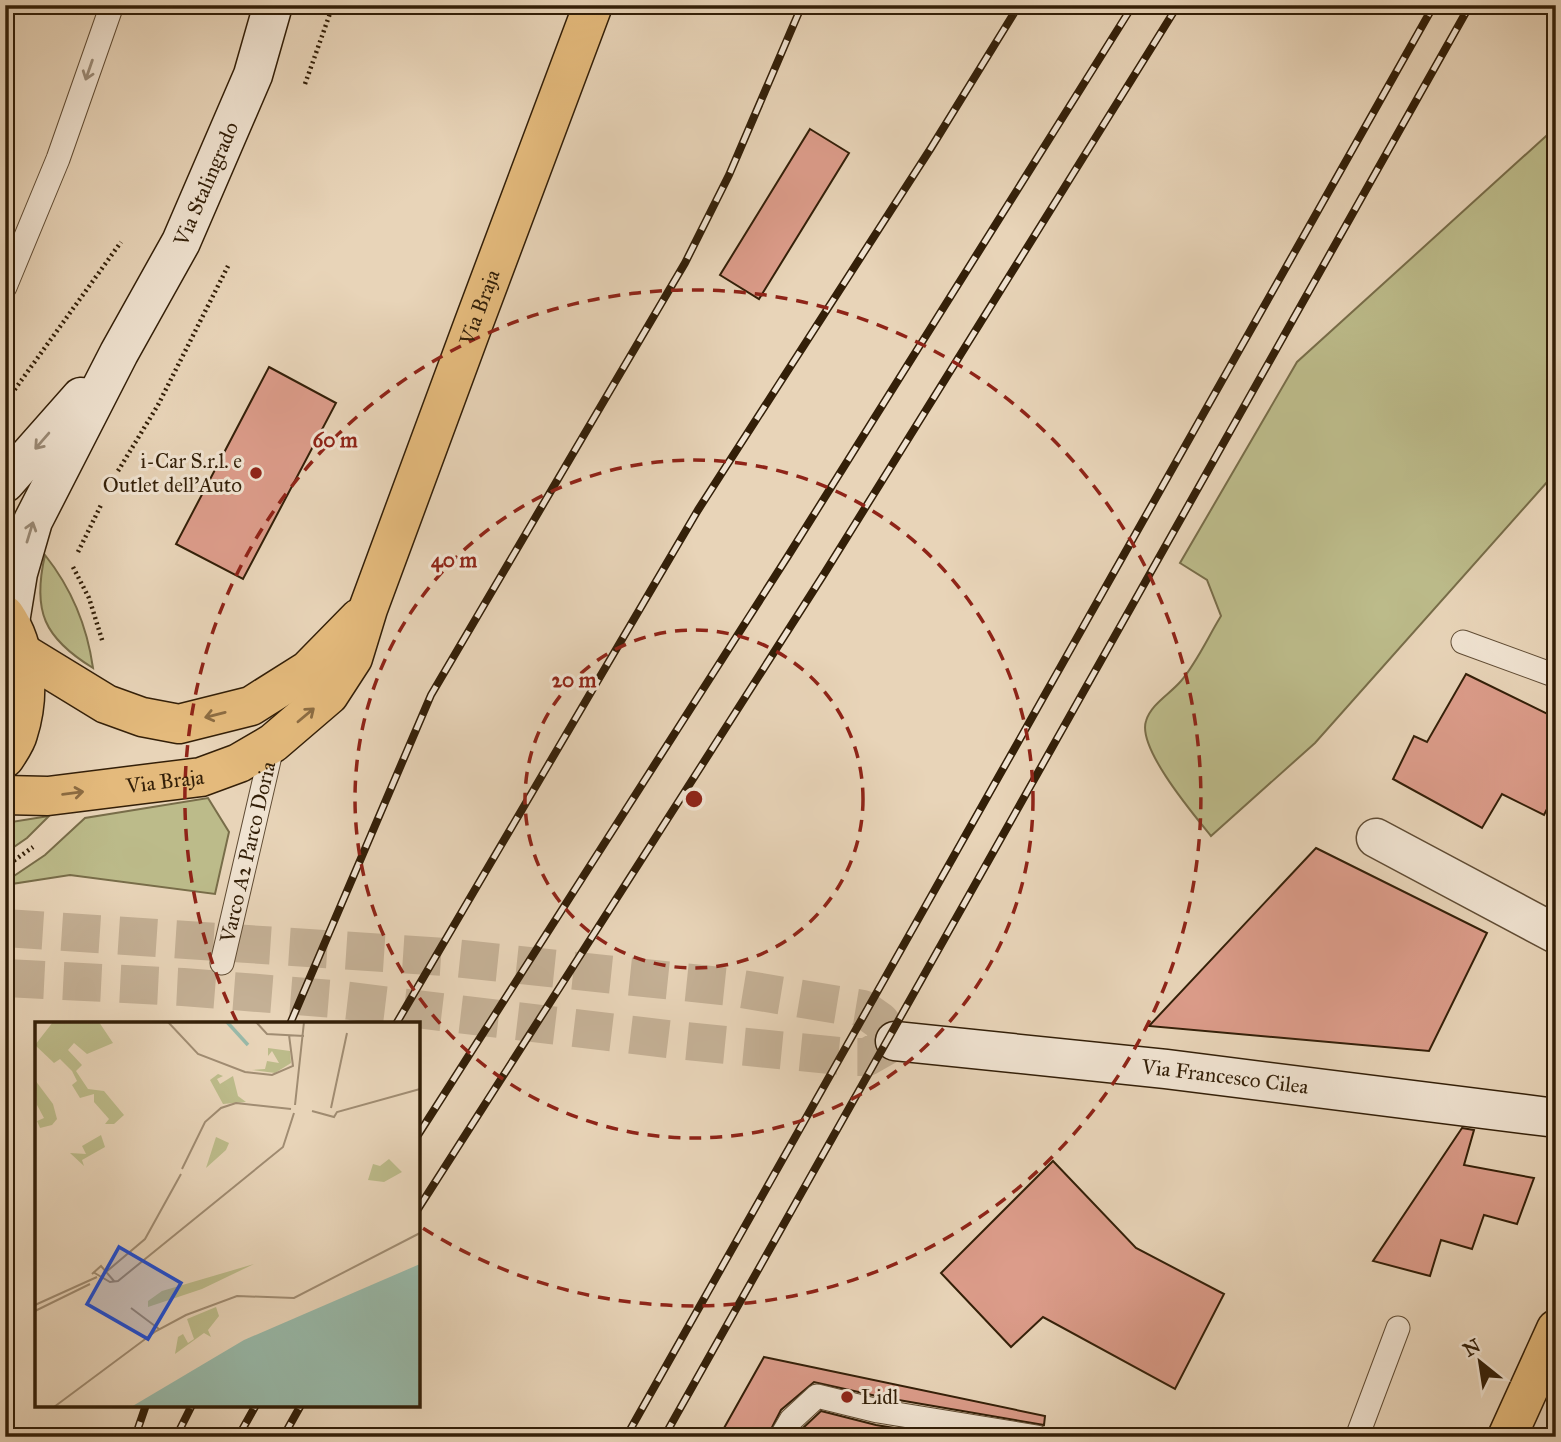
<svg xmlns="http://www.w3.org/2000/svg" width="1561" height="1442" viewBox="0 0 1561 1442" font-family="'IM FELL Great Primer',serif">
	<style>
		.green { fill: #bcbb8a; stroke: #786d49; stroke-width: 2 }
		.building { fill: #dc9c8a; stroke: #331f08; stroke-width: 2 }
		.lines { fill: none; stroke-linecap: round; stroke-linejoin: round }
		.secondary-tunnel { stroke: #c4b095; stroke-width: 38; stroke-dasharray: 38 19; stroke-linecap: butt }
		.lane-casing { stroke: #604c34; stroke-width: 25 }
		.street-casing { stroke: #604c34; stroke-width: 41 }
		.secondary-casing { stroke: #331f08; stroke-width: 41 }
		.primary-casing { stroke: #331f08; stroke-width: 41 }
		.path { stroke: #331f08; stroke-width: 4.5; stroke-dasharray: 2 3.5; stroke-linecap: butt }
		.lane { stroke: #f0e3d1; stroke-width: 23 }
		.street { stroke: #f0e3d1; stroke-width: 38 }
		.secondary { stroke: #f0e3d1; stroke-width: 38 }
		.primary { stroke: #e4ba7c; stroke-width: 38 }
		.rail-casing { stroke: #331f08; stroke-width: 8 }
		.rail { stroke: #f0e3d1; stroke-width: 5; stroke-dasharray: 16; stroke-linecap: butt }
		.oneway { stroke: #9b8b77 }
		.oneway2 { stroke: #8c6c42 }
		.ring { fill: none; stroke: #8f2418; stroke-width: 3.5; stroke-dasharray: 12 9 }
		.poi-dot { fill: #8f2418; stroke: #f0e3d1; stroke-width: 2.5 }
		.labels { text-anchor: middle; stroke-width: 6; stroke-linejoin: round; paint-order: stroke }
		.street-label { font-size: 21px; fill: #331f08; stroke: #f0e3d1 }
		.poi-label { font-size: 21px; fill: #331f08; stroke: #f0e3d1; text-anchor: end }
		.inset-river { fill: none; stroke: #98b9a9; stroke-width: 3.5 }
		.inset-road { fill: none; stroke: #a08c72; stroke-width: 2 }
		.view { fill: #1d4ed8; fill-opacity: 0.15; stroke: #1d4ed8; stroke-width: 3.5 }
		.inset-edge { fill: none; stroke: #331f08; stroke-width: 3.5 }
		.centre { fill: #8f2418; stroke: #f0e3d1; stroke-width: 3.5 }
		.ring-label { font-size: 21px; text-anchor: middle; font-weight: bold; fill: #8f2418; stroke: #f0e3d1; stroke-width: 6; stroke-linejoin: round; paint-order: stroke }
	</style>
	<rect width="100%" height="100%" fill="#e8d4b8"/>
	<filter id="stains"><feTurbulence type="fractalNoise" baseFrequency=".00286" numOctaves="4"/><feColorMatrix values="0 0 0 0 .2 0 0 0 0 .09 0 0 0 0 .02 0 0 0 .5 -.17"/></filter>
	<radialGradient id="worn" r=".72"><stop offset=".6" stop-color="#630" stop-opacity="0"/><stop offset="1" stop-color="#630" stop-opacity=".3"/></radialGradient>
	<g class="green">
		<path d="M1556 127V472L1315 743 1211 836C1194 815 1137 748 1146 721 1151 704 1170 694 1181 681 1197 662 1208 637 1221 616L1207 580 1180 563 1297 362Z"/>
		<path d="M45 555C72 589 87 625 93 668 44 638 32 611 45 555Z"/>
		<path d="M208 798 229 832 215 894 70 875 5 885V882L45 855 85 818Z"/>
		<path d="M49 816 27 838 5 853V823Z"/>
	</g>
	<g class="building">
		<path d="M810 129 849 153 759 299 720 275Z"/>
		<path d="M269 367 336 403 243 579 176 544Z"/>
		<path d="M1466 674 1556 718V791L1544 815 1502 794 1482 828 1393 779 1414 736 1427 742Z"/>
		<path d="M1316 848 1487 933 1429 1051 1149 1026Z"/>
		<path d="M1462 1128 1474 1130 1464 1165 1534 1178 1517 1224 1484 1215 1472 1249 1441 1240 1430 1276 1373 1261Z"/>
		<path d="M1053 1161 1136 1248 1224 1294 1175 1389 1043 1317 1011 1347 941 1273Z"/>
		<path d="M764 1357 1045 1416 1044 1425 881 1397 814 1382 781 1410 767 1437H719Z"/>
		<path d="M821 1411 876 1425 949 1437H797L802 1429Z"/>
	</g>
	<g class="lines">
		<path class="secondary-tunnel" d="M5 928 444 957 730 987 863 1009 880 1021 895 1041 867 1057H850L676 1040 333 999 183 987 5 978"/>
		<defs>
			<g id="lane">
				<path d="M5 287 58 159 112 5"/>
				<path d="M1463 642 1556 676"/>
				<path id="s1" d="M222 963 273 743"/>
				<path d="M781 1437 791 1420 817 1396 878 1411 1037 1437"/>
				<path d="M1357 1437 1398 1328"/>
			</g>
			<path id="street" d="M1376 838 1556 934"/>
			<g id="secondary">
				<path d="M5 483 81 397"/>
				<path id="s2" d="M10 622 18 573 33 521 119 353 181 242 253 75 273 5"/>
				<path id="s3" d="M895 1041 1166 1069 1556 1118"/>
			</g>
			<g id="primary">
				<path d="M5 615C28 648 30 697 18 734 16 742 10 750 5 758"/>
				<path d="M21 652 106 704 142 717 179 724 251 706 308 670 359 618"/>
				<path id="s4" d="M5 795 48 796 201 777 239 763 273 743 329 695 353 658 368 609 473 325 593 5"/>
				<path d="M1507 1437 1556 1329"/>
			</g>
		</defs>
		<use href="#lane" class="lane-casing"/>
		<use href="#street" class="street-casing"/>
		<use href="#secondary" class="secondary-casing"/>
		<use href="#primary" class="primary-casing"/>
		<g class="path">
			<path d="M305 84 333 5"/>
			<path d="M5 403 121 242"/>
			<path d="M118 471 158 405 228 266"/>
			<path d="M78 552 102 503"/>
			<path d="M73 567 89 598 103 643"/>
			<path d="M5 867 33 847"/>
		</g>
		<use href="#lane" class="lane"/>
		<use href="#street" class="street"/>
		<use href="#secondary" class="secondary"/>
		<use href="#primary" class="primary"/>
		<defs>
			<g id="rail">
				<path d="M290 1024 431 695 685 263 729 175 802 5"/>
				<path d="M396 1024 698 510 931 148 1019 5"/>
				<path d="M418 1135 788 556 1133 5"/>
				<path d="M418 1209 824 574 1178 5"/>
				<path d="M135 1437 146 1405"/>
				<path d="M176 1437 192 1405"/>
				<path d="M238 1437 256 1405"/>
				<path d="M283 1437 301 1405"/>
				<path d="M626 1437 1434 5"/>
				<path d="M664 1437 1470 5"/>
			</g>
		</defs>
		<use href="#rail" class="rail-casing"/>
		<use href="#rail" class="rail"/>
	</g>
	<defs><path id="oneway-shaft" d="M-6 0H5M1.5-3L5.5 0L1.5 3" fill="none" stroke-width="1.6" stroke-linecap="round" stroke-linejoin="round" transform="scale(1.75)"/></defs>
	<g class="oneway">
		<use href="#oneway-shaft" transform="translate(89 70) rotate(109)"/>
		<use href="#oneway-shaft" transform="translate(42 441) rotate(131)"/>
		<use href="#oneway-shaft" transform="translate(30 532) rotate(-73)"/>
	</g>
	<g class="oneway2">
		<use href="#oneway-shaft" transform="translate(215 715) rotate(166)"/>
		<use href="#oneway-shaft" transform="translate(306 715) rotate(-40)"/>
		<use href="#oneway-shaft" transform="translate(73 793) rotate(-7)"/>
	</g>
	<g class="ring">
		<circle cx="694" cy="799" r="169"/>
		<circle cx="694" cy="799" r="339"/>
		<path d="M237 1022A508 508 0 1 1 421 1227"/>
	</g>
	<g class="poi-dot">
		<circle cx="256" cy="473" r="7"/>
		<circle cx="847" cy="1397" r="7"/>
	</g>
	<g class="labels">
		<g class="street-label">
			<text dy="7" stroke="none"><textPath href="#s2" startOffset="483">Via Stalingrado</textPath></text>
			<text dy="7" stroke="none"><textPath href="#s4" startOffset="768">Via Braja</textPath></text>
			<text dy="7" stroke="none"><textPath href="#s4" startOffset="161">Via Braja</textPath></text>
			<text dy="7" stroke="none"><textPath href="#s1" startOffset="114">Varco A2 Parco Doria</textPath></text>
			<text dy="7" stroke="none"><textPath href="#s3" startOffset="332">Via Francesco Cilea</textPath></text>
		</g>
		<g class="poi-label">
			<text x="242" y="468">i-Car S.r.l. e<tspan x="242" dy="24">Outlet dell'Auto</tspan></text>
			<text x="861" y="1404" text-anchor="start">Lidl</text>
		</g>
	</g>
	<g transform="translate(35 1022)">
		<rect width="385" height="385" fill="#e8d4b8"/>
		<path d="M18 0H64L78 21 52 32 39 21 33 28 47 43 41 49 53 67 69 69 89 93 79 102H70L74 97 59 80V72L45 76 37 63 42 59 37 49 25 37 19 41 0 23ZM233 26 255 29 256 41 240 51 217 48 230 47 232 39 244 41 237 29 233 34ZM183 52 188 54 182 57 185 62 198 54 203 74 211 80 188 82 175 58ZM0 58 18 82 22 97 17 103 5 106 2 99 9 96 2 83ZM66 113 70 125 47 138 49 144 35 131 51 132 47 124ZM181 115 194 121 191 128 171 146ZM354 137 367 150 349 160 333 158 338 142 345 144ZM219 242 167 267 113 285V279L127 269ZM181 285 184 294 173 308 176 315 169 311 140 332 143 315 148 312 153 321 159 317 152 297Z" fill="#bcbb8a"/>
		<path d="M385 242V385H96L209 318Z" fill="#98b9a9"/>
		<path class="inset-river" d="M192 0 213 23"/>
		<path class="inset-road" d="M133 0 163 32 210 50 237 53 258 44 254 13M221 0 232 12 269 14M260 83 269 0M296 86 312 11M277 89 299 95 302 90 385 67M147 147 170 100 186 86 201 81 256 87M58 250 75 260 83 259 248 125 259 91M71 250 110 217 146 152M57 252 66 244 79 259M0 283 62 255M96 286 124 307M0 289 55 262M19 385 121 309 151 293 202 274 259 276 385 211"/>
		<path class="view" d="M84 225 146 261 113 317 52 282Z"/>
		<rect width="385" height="385" class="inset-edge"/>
	</g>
	<circle cx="694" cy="799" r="10" class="centre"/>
	<g class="ring-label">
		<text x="335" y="447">60 m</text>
		<text x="454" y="567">40 m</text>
		<text x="574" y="687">20 m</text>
	</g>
	<rect width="1561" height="1442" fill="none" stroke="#e8d4b8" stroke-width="28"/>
	<rect x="7" y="7" width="1547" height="1428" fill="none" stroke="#331f08" stroke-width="3.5"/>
	<rect x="14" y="14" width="1533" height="1414" fill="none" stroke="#331f08" stroke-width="2"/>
	<g transform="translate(1480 1362) rotate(330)" stroke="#f0e3d1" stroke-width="5" paint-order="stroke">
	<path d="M0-5L12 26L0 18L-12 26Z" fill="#331f08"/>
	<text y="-10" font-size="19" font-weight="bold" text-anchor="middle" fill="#331f08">N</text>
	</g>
	<rect width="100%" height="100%" filter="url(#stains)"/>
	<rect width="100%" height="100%" fill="url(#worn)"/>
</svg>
